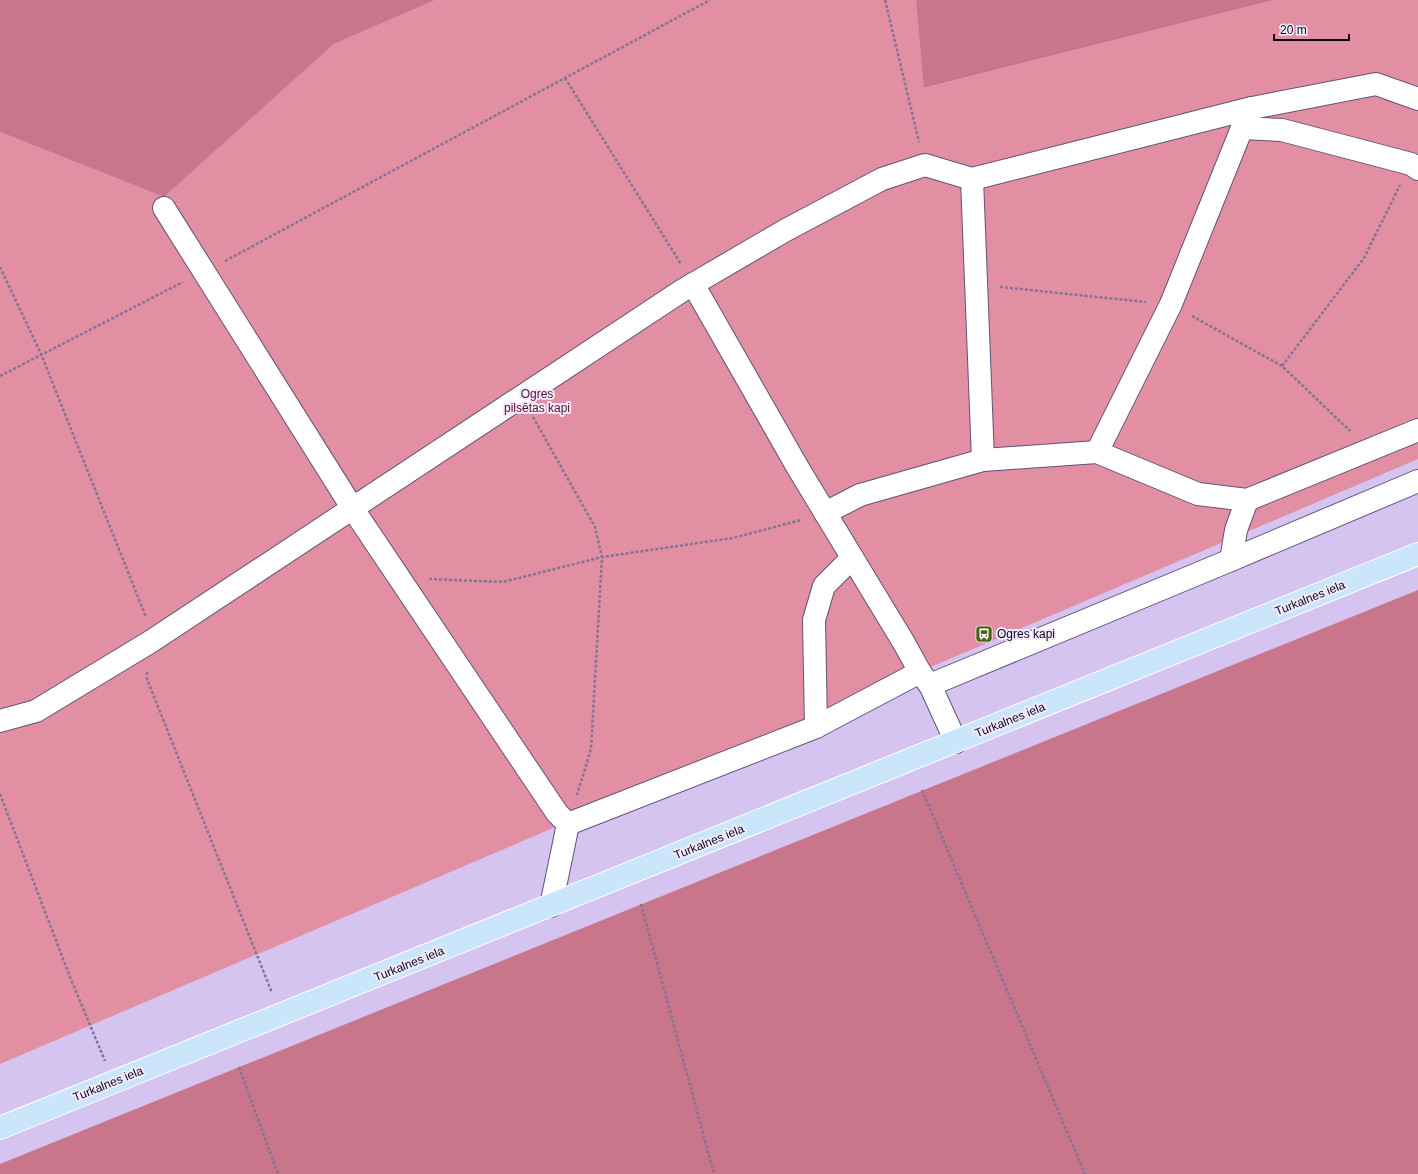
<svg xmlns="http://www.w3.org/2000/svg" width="1418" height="1174" viewBox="0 0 1418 1174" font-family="Arial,sans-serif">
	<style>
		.green { fill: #e28ea3 }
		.forest { fill: #c9768c }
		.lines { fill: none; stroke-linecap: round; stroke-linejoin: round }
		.minor-casing { stroke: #635379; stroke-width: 24 }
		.major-casing { stroke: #fff; stroke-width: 24 }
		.path { stroke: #837595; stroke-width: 2.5; stroke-dasharray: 3 2; stroke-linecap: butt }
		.minor { stroke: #fff; stroke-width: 22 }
		.major { stroke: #cbe5fa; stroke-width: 22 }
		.labels { text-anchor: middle; stroke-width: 4; stroke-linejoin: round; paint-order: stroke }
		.park-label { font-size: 12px; fill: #5c102c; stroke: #f1eafd }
		.street-label { font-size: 12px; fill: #0f0817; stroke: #f1eafd }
		.poi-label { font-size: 12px; fill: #0f0817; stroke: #f1eafd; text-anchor: start }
	</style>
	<rect width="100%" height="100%" fill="#d6c4f0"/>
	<path class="green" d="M435 0H916L925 88 1274 0H1418V459L0 1064V132L164 197 334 44Z"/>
	<g class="forest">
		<path d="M0 0H435L334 44 164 197 0 132Z"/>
		<path d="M916 0H1274L924 88Z"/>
		<path d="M1418 590V1174H0V1164Z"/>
	</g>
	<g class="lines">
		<defs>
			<g id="minor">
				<path d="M1242 128 1282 130 1411 164 1418 169"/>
				<path d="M972 179 983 460"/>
				<path d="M164 208 353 509 557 813 568 824"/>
				<path d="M693 284 798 468 904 643 920 672 929 684"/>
				<path d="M1097 452 1171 304 1242 128 1252 108"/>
				<path d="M825 513 860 495 983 460 1097 452 1198 494 1247 500 1418 430"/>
				<path d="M1231 560 1236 530 1247 500"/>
				<path d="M0 721 36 711 150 642 683 290 786 230 882 179 925 165 972 179 1252 108 1376 84 1418 99"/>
				<path d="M816 727 814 620 824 586 852 558"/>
				<path d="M956 742 930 685 1231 560 1418 481"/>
				<path d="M551 906 568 824 816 727 920 672"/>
			</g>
			<path id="major" d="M0 1128 1418 554"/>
		</defs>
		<use href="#minor" class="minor-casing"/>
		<use href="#major" class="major-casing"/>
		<g class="path">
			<path d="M885 0 919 142"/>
			<path d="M565 78 681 264"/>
			<path d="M225 261 710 0"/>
			<path d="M0 267 41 354 146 617"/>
			<path d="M1000 287 1146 302"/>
			<path d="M1192 316 1282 366 1350 431"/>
			<path d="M1282 366 1364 258 1400 185"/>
			<path d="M0 376 183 282"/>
			<path d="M533 417 595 527 602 557 591 749 577 795"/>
			<path d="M429 579 503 582 602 557 733 538 801 520"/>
			<path d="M147 672V679L272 993"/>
			<path d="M922 790 1085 1174"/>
			<path d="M0 794 70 977 105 1061"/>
			<path d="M641 904 714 1174"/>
			<path d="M239 1067 278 1174"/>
		</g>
		<use href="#minor" class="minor"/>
		<use href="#major" class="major"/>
	</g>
	<defs>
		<symbol id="bus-square" viewBox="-11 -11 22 22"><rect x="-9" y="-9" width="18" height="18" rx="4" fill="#4f6410" stroke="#f1eafd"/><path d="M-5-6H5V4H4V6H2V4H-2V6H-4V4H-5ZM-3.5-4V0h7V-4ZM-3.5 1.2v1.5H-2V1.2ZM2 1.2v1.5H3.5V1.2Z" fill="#fff"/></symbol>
	</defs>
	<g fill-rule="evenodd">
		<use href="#bus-square" x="974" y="624" width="20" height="20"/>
	</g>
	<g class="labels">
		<g class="park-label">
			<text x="537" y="398">Ogres<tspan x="537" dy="14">pilsētas kapi</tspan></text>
		</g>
		<g class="street-label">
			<text transform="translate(1310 598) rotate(-22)" y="4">Turkalnes iela</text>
			<text transform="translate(1010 720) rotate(-22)" y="4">Turkalnes iela</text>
			<text transform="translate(709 842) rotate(-22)" y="4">Turkalnes iela</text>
			<text transform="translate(409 964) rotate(-22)" y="4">Turkalnes iela</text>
			<text transform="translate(108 1084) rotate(-22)" y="4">Turkalnes iela</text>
		</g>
		<g class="poi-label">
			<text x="997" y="638">Ogres kapi</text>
		</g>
	</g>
	<path d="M1274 34v6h75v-6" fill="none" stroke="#0f0817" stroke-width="2"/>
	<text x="1280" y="34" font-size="12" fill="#0f0817" stroke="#f1eafd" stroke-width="3" paint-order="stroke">20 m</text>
</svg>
